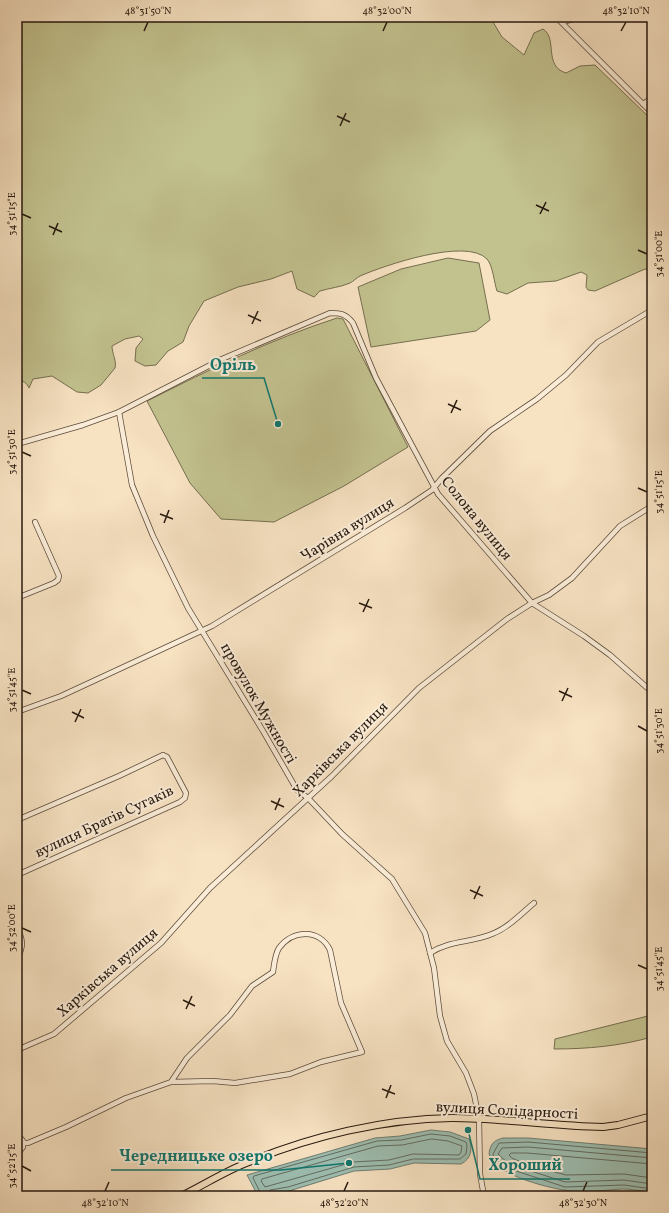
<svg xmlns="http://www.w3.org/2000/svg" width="669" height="1213" viewBox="0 0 669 1213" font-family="Vollkorn,serif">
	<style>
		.green { fill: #c2c28f; stroke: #756e4f }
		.water { fill: #9dbeb1; stroke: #6e7c70 }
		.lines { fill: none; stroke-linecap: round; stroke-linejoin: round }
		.shore { stroke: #626c60; stroke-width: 1 }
		.minor-casing { stroke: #5c4b3c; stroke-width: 6 }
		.major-casing { stroke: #28190f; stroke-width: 8 }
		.minor { stroke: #faecd7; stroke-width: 4.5 }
		.major { stroke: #f7e2c2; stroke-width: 6 }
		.ticks { fill: none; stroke: #28190f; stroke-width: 1.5 }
		.labels { text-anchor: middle; stroke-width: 4; stroke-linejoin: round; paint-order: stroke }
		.street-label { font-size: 15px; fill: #28190f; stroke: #faecd7 }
		.leader { fill: none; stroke: #0f766e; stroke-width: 1.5 }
		.callout-dot { fill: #0f766e; stroke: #faecd7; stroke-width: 1.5 }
		.callout-label { font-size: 16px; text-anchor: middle; font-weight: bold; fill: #0f766e; stroke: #faecd7; stroke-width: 4; stroke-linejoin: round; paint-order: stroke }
		.neatline { fill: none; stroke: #28190f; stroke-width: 1.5 }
		.ticks-label { font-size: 10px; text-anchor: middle; fill: #28190f }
	</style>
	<rect width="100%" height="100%" fill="#f7e2c2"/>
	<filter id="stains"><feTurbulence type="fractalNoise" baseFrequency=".005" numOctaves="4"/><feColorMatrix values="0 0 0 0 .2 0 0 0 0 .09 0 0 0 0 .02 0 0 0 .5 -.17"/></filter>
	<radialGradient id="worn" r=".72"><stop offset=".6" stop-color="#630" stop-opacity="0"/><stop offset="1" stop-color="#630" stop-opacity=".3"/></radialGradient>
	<g class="green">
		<path d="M17 17H490L502 37 524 55 534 33 543 29C558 38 543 66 566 73L580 66 595 65 652 120V271L645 269 595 291 588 290 586 287 587 275 581 272 556 281 528 283 507 294 497 291C494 282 493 266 487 259 466 237 383 266 360 276 356 278 354 281 350 283 341 287 330 288 320 291 317 293 317 295 314 297L297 289 292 271 271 279 238 287 204 301 189 326 183 342 168 351 156 365 145 366 135 361 136 348 143 339 139 336 125 339 112 346C112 353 117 362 115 368L101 385 88 393 77 392 52 376 33 379 29 388C27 383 23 380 17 381Z"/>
		<path d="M448 258 479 263 490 320 476 331 371 347 358 287 401 269Z"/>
		<path d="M337 318 343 319 408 447 344 486 274 522 221 519 190 483 147 401C211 369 269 340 337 318Z"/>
		<path d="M652 1015V1037C620 1046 588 1049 554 1049L555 1039Z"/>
	</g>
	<g class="water">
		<path d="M431 1130 450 1132 469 1139C473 1149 471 1159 461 1164L414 1163 390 1169 354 1171 289 1191 258 1196 247 1175 375 1138 400 1136Z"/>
		<path d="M503 1138H528L652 1149V1193C642 1191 632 1189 622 1189 603 1190 582 1194 564 1190 548 1188 481 1171 490 1149 492 1142 496 1140 503 1138Z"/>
	</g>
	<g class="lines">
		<g class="shore">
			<path d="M432 1139 448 1141 462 1146 461 1152 459 1155 413 1154 389 1160 353 1162 265 1187 261 1181 262 1179 378 1146 402 1145Z"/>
			<path d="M652 1153 528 1142 499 1143 493 1154 494 1158 507 1168 565 1187 624 1185 652 1189"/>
			<path d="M652 1158 528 1147 502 1148 498 1154 509 1164 565 1182 624 1180 652 1184"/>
			<path d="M652 1164 527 1153H511L509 1155 512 1158 525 1164 566 1175 624 1174 652 1178"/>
			<path d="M262 1196 253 1178 254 1176 377 1141 401 1140 431 1134 450 1136 466 1142 467 1146 466 1154 460 1159H413L389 1165 354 1167 288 1187 270 1190 266 1196"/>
		</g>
		<defs>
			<g id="minor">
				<path d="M556 17 652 113"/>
				<path d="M562 22 581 17"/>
				<path d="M643 104 652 98"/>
				<path d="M119 412 132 485 153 536 188 608 263 731 297 790 308 798 342 834 392 879 425 933 434 968 440 1016 447 1041 466 1073 474 1094 479 1119 480 1174 484 1196"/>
				<path d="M17 444 83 425 119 412 222 359 330 313C341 313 346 314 353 323L376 378 438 494 532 603 584 636 610 655 652 692"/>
				<path d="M17 598 54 583 58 580 59 576 35 522"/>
				<path d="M17 712 61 696 212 626 405 508 432 490 442 478 490 431 537 399 566 375 598 342 652 310"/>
				<path d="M17 820 119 776 163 755 167 757 186 793 185 798 180 802 17 875"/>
				<path d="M17 928C23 939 24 947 17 958"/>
				<path d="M430 953C450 940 471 943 492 934 508 928 521 914 534 903"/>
				<path d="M17 1050 54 1034 161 943 210 888 332 776 419 688 507 619 532 603 549 595 572 578 620 526 652 506"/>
				<path d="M17 1134 23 1141V1147L17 1155"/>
				<path d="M23 1143H28L66 1127 126 1098 171 1082 213 1081 235 1083 290 1074 321 1062 362 1052 341 1003 330 950C320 929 293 929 279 948 275 954 274 965 273 972L252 986 230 1015 187 1058 171 1082"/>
			</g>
			<path id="major" d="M181 1196C204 1185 225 1171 249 1162 311 1136 384 1119 452 1118 502 1118 552 1126 603 1127L618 1125 652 1116"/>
		</defs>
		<use href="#minor" class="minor-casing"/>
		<use href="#major" class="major-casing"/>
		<use href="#minor" class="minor"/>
		<use href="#major" class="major"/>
	</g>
	<path class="ticks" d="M144 31 148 22M383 31 387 22M621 31 626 22M337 116 350 122M340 126 346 113M536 205 549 211M22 214 31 218M540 214 546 202M49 226 62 232M53 235 58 223M638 250 647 254M248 315 261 321M252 324 258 311M448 404 461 410M451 413 457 400M22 452 31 456M638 488 647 492M160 514 173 519M164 523 169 510M359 603 372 608M363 612 369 599M22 690 31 694M559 691 572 697M562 701 568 688M72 712 84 718M75 722 81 709M638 726 647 731M271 801 284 807M275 810 280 798M470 890 483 896M474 899 480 886M22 928 31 932M638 965 647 969M183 1000 195 1006M186 1009 192 996M382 1089 395 1094M386 1098 391 1085M22 1166 31 1171M105 1191 109 1182M344 1191 348 1182M583 1191 587 1182"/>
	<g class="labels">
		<g class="street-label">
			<text transform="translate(477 518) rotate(51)" y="5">Солона вулиця</text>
			<text transform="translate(347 529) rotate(-32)" y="5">Чарівна вулиця</text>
			<text transform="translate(259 703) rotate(60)" y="5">провулок Мужності</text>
			<text transform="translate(340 749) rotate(-45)" y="5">Харківська вулиця</text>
			<text transform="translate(104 821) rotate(-25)" y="5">вулиця Братів Сугаків</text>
			<text transform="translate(107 972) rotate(-41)" y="5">Харківська вулиця</text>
			<text transform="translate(507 1110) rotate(3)" y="5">вулиця Солідарності</text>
		</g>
	</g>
	<path class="leader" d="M278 424L264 378H202M349 1163L281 1170H111M468 1130L480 1179H570"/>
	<g class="callout-dot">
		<circle cx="278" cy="424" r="4"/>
		<circle cx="349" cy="1163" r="4"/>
		<circle cx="468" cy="1130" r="4"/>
	</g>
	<g class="callout-label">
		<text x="233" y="370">Оріль</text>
		<text x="196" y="1161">Чередницьке озеро</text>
		<text x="525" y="1170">Хороший</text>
	</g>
	<rect width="669" height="1213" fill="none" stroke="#f7e2c2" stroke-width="44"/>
	<rect x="22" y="22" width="625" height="1169" class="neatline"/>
	<g class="ticks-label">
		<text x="148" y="14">48°31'50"N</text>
		<text x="387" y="14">48°32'00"N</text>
		<text x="626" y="14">48°32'10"N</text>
		<text transform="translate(11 214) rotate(-90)" y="4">34°51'15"E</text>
		<text transform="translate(658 254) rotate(-90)" y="4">34°51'00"E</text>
		<text transform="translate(11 452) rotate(-90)" y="4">34°51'30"E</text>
		<text transform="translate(658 492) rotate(-90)" y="4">34°51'15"E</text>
		<text transform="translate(11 690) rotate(-90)" y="4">34°51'45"E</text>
		<text transform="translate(658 731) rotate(-90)" y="4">34°51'30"E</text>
		<text transform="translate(11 928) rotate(-90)" y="4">34°52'00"E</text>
		<text transform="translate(658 969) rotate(-90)" y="4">34°51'45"E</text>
		<text transform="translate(11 1166) rotate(-90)" y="4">34°52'15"E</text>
		<text x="105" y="1206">48°32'10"N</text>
		<text x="344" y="1206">48°32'20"N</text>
		<text x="583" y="1206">48°32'30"N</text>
	</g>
	<rect width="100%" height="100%" filter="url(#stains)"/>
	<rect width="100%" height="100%" fill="url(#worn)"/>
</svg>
